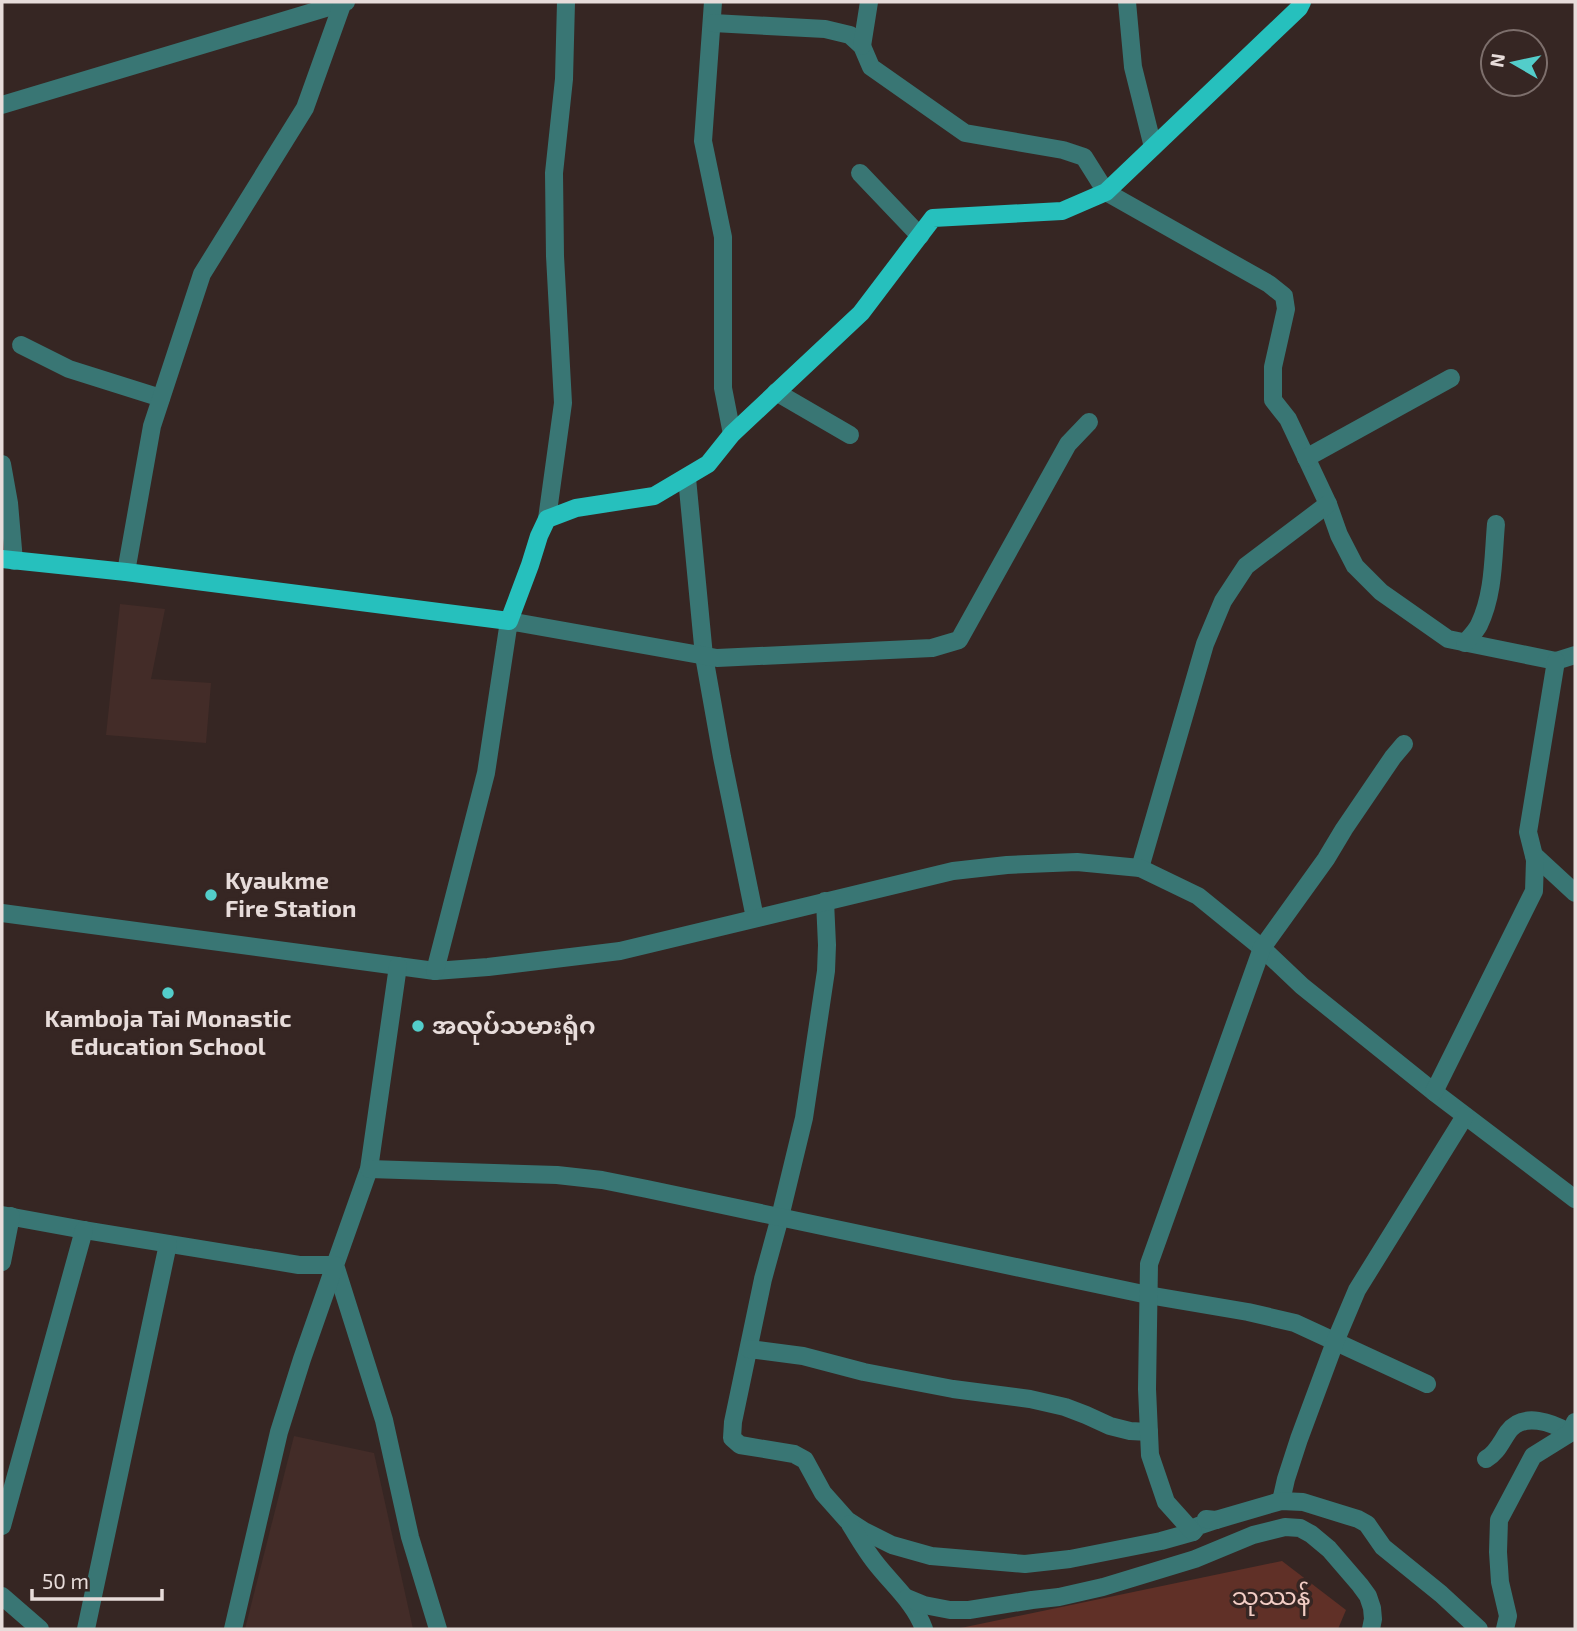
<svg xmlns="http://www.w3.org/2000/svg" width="1577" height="1631" viewBox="0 0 1577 1631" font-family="'Exo 2','Noto Sans Myanmar',sans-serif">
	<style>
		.built { fill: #432c28 }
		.green { fill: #603027 }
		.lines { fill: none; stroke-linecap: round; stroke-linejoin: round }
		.minor { stroke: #397674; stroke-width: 18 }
		.major { stroke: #26c0bd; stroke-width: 18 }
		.poi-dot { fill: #53cdca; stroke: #362623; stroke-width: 2.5 }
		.labels { text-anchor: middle; stroke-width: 7; stroke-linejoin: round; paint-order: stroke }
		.poi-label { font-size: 24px; font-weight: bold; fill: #e7dcda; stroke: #362623; text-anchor: start }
		.park-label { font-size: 24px; fill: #f2cdc5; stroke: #362623 }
	</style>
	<rect width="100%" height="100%" fill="#362623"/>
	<g class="built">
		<path d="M120 604 165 609 151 679 211 683 206 743 106 735Z"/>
		<path d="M294 1436 374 1453 413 1629H245Z"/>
	</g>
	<path class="green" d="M1282 1561 1346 1610 1338 1629H956Z"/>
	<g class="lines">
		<g class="minor">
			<path d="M713 2 703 141 723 237V388L732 434"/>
			<path d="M1127 2 1133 67 1153 147"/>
			<path d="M713 23 825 29 850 35 862 46 871 67 965 133 1063 150 1084 157 1106 192 1269 284 1284 296 1286 309 1273 367V400L1288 419 1328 504 1339 535 1355 566 1381 592 1448 639 1556 661 1575 655"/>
			<path d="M862 46 869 2"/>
			<path d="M2 105 346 2"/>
			<path d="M860 173 920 236"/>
			<path d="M21 345 69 369 161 398"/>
			<path d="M776 392 850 435"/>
			<path d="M1306 458 1451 378"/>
			<path d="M2 464 9 503 14 561"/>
			<path d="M687 478 704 656 722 757 755 918"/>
			<path d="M547 519 563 403 555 256 554 173 564 79 566 2"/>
			<path d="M126 572 152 426 202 274 305 108 343 2"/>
			<path d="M1465 643C1470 637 1476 631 1479 625 1494 594 1493 558 1496 524"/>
			<path d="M1534 855 1575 893"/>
			<path d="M1140 868 1205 644 1223 601 1246 566 1328 504"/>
			<path d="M825 901 827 945 826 971 804 1118 780 1217 763 1279 733 1422 732 1438 740 1445 794 1454 805 1460 823 1493 847 1520 864 1531 892 1545 931 1556 1025 1564 1070 1559 1161 1541 1193 1532 1198 1526 1216 1520"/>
			<path d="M2 913 435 971 488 967 620 951 953 871 1007 865 1077 862 1140 868 1198 896 1262 948 1302 986 1434 1092 1575 1199"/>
			<path d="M398 966 369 1169 335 1265 384 1420 410 1537 438 1629"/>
			<path d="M435 971 486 773 509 621 717 658 932 648 959 640 1068 444 1089 422"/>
			<path d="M1434 1092 1534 891 1535 860 1528 832 1556 661"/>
			<path d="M369 1169 557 1175 602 1180 647 1189 1148 1295 1248 1312 1295 1323 1427 1384"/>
			<path d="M2 1215 84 1230 299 1265H335L302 1359 279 1432 233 1629"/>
			<path d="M2 1262 11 1216"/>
			<path d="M749 1349 803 1356 864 1372 953 1389 1030 1399 1065 1407 1086 1415 1110 1426 1130 1431 1149 1432"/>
			<path d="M1486 1459C1497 1453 1501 1442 1508 1432 1523 1411 1553 1423 1570 1433"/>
			<path d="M1281 1501 1286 1479 1299 1439 1335 1342 1357 1290 1465 1116"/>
			<path d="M1206 1519 1216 1520 1281 1501 1303 1502 1358 1519 1367 1524 1383 1547 1441 1594 1479 1629"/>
			<path d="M850 1524C859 1539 867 1553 878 1566 895 1587 915 1604 924 1629"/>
			<path d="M2 1526 84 1230"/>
			<path d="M1193 1532 1166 1502 1150 1455 1147 1389 1149 1264 1262 948 1326 859 1344 829 1393 757 1404 744"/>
			<path d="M2 1596 40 1629"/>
			<path d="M907 1598 924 1605 950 1610H969L1032 1600 1059 1597 1103 1587 1195 1559 1253 1535 1285 1527 1300 1528 1311 1534 1329 1549 1360 1585 1368 1596 1372 1608 1373 1619 1371 1629"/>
			<path d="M86 1629 168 1244"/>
			<path d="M1505 1629 1508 1616 1500 1582 1498 1552 1499 1520 1533 1456 1570 1433 1575 1422"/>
		</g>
		<path class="major" d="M2 559 126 572 509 621 530 565 539 536 547 519 576 508 654 496 708 464 732 434 861 313 933 218 1062 211 1106 192 1299 8 1302 2"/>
	</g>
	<g class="poi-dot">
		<circle cx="211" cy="895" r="7"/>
		<circle cx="168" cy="993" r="7"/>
		<circle cx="418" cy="1026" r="7"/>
	</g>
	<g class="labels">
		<g class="poi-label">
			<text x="225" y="889">Kyaukme<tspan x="225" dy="28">Fire Station</tspan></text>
			<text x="168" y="1027" text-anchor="middle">Kamboja Tai Monastic<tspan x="168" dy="28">Education School</tspan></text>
			<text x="432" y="1034">အလုပ်သမားရုံဂ</text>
		</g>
		<g class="park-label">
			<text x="1271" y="1605">သုဿန်</text>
		</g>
	</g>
	<rect width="1577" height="1631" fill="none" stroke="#e7dcda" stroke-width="7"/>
	<g transform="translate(1514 63) rotate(279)"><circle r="33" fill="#362623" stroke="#7d6f6c" stroke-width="2"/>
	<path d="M0-5L12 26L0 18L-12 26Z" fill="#53cdca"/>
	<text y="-10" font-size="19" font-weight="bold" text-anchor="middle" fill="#e7dcda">N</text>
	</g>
	<path d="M32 1589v10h130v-10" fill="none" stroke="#e7dcda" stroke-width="3.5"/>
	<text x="42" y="1589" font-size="21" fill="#e7dcda" stroke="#362623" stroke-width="5" paint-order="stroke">50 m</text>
</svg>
